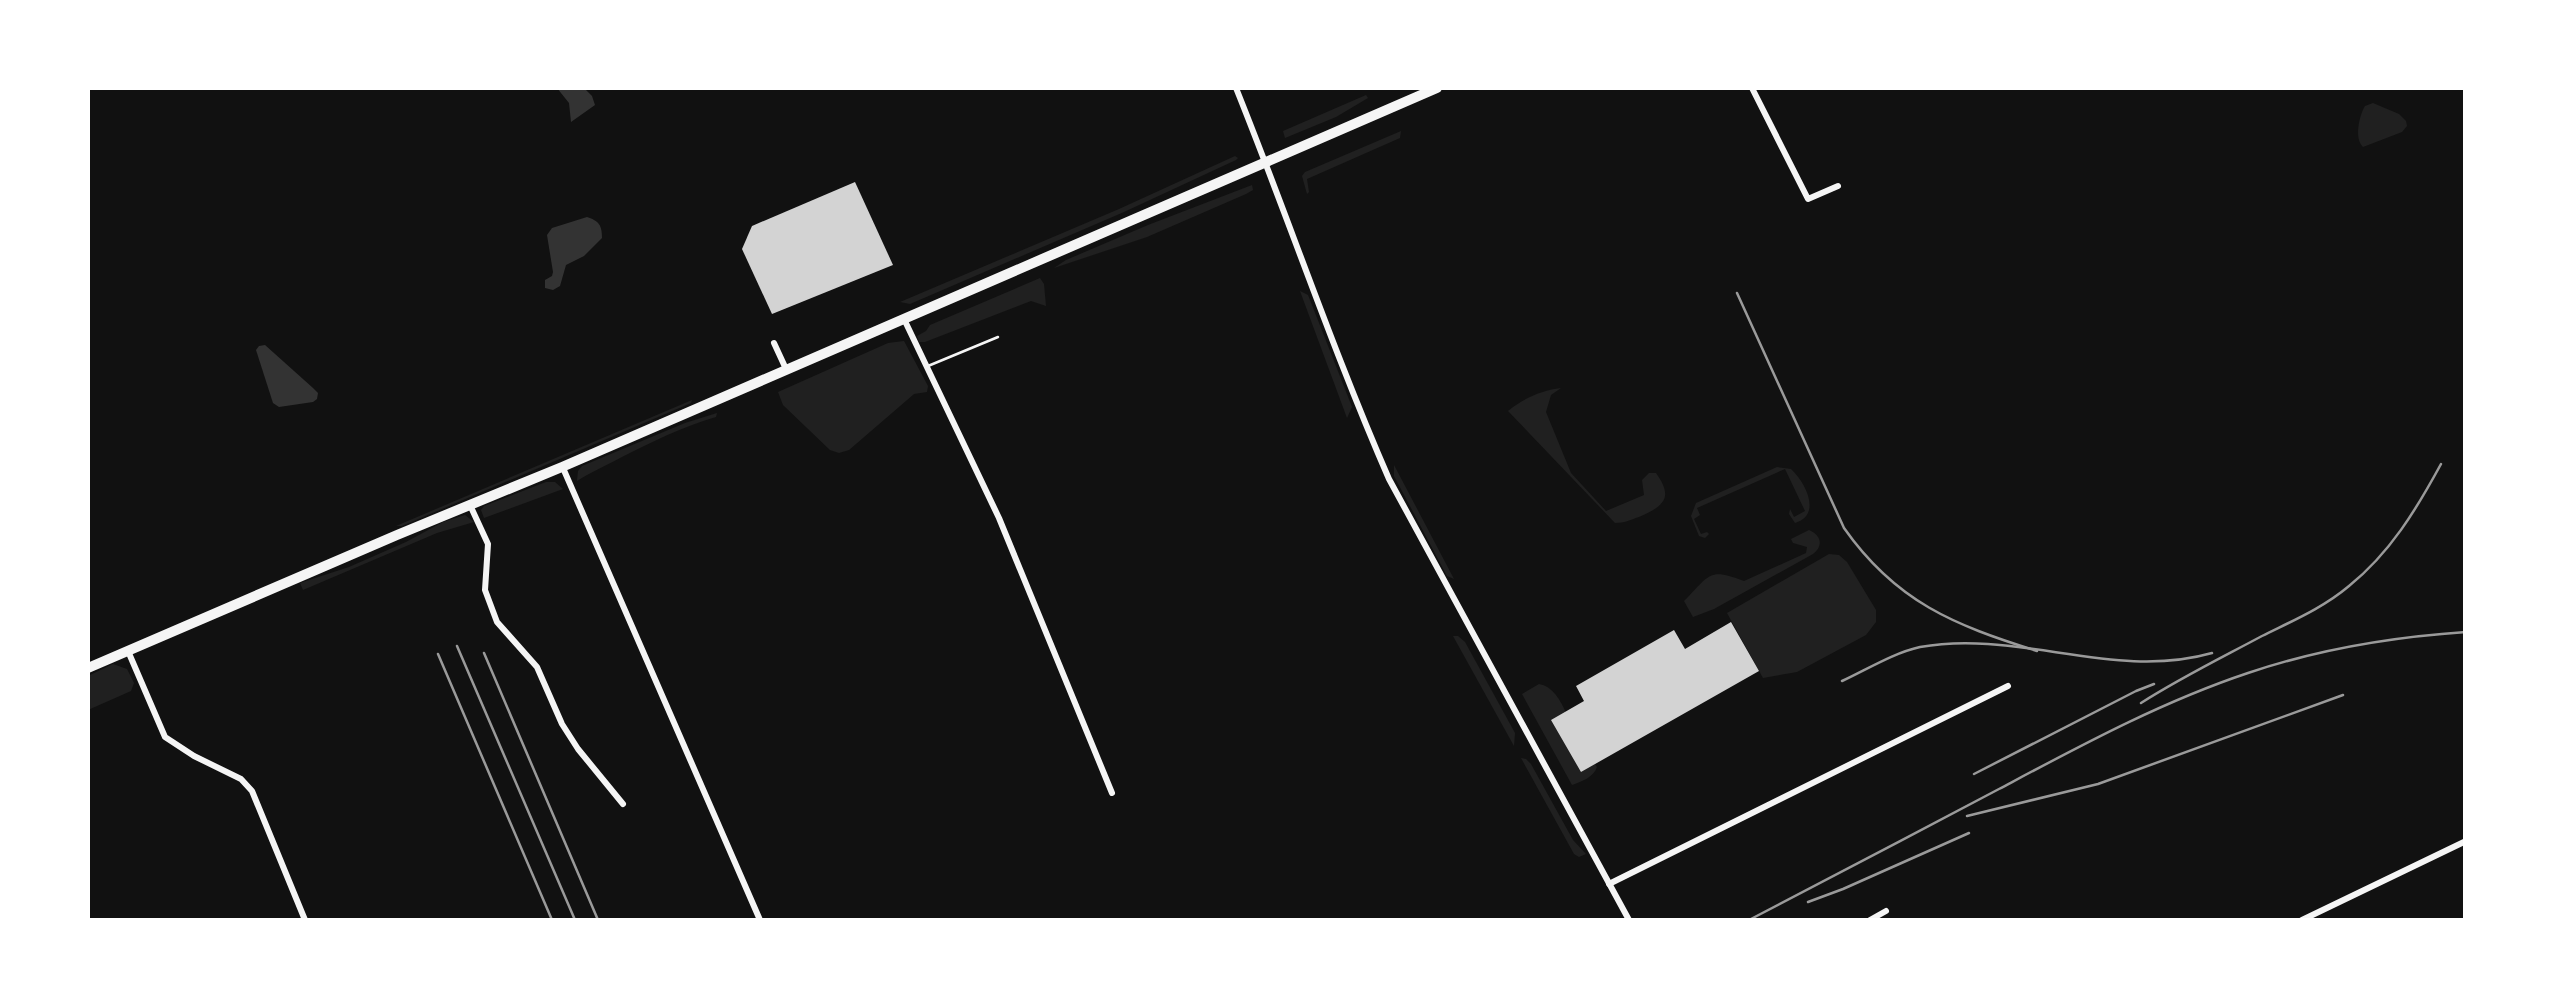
<svg xmlns="http://www.w3.org/2000/svg" width="2553" height="1008" viewBox="0 0 2553 1008" font-family="'Work Sans',sans-serif">
	<style>
		.green { fill: #202020 }
		.water { fill: #333 }
		.building { fill: #d3d3d3 }
		.lines { fill: none; stroke-linecap: round; stroke-linejoin: round }
		.service { stroke: #f5f5f5; stroke-width: 2.5 }
		.minor { stroke: #f5f5f5; stroke-width: 6 }
		.primary { stroke: #f5f5f5; stroke-width: 10 }
		.rail { stroke: #9a9a9a; stroke-width: 2.5 }
	</style>
	<rect width="100%" height="100%" fill="#111"/>
	<g class="green">
		<path d="M1366 95 1368 98 1336 117 1285 138 1283 131Z"/>
		<path d="M2373 103 2399 114 2406 121 2407 126 2402 132 2363 147C2354 139 2359 116 2365 106Z"/>
		<path d="M1401 131 1400 138 1307 179 1309 192 1307 194 1302 176 1305 172Z"/>
		<path d="M1235 156 1238 158 1236 160 1124 212 910 304 900 302 1119 209Z"/>
		<path d="M1252 185 1253 190 1246 194 1147 237 1054 268 1066 260 1148 225Z"/>
		<path d="M1040 278 1044 284 1046 306 1031 301 925 342H919L917 336 926 331 930 325Z"/>
		<path d="M1300 291 1308 295 1352 407 1347 418Z"/>
		<path d="M904 341 928 386 927 392 914 394 849 450 839 453 830 450 783 405 778 392 888 343Z"/>
		<path d="M1561 388 1551 395 1546 412 1571 473 1606 511 1644 495 1642 480 1649 473H1656C1674 498 1664 506 1639 517 1630 520 1624 523 1615 523L1508 411C1522 399 1542 390 1561 388Z"/>
		<path d="M692 400 691 403 402 526H396Z"/>
		<path d="M717 413 716 417C681 427 652 442 620 458 605 466 591 472 577 481L578 471 582 466 685 423Z"/>
		<path d="M1394 465 1454 579 1447 576 1394 476Z"/>
		<path d="M1777 467 1791 469C1806 483 1822 515 1795 523L1789 514 1790 509 1794 517 1805 511 1785 469 1697 508 1700 515 1694 519 1701 534 1707 532 1709 534 1705 538 1699 536 1691 516 1696 503Z"/>
		<path d="M546 482H555L563 489 484 518 481 510 484 506Z"/>
		<path d="M465 515 474 522 437 533 303 590 300 583 349 567 406 542 443 522Z"/>
		<path d="M1809 530C1821 535 1824 546 1813 554L1714 609 1693 617 1684 601C1710 575 1708 567 1744 581L1806 553 1807 547 1793 543 1791 539Z"/>
		<path d="M1829 554 1839 555 1847 562 1876 610V622L1866 635 1797 672 1763 678 1727 613Z"/>
		<path d="M1453 636H1458L1465 642 1515 733 1514 746Z"/>
		<path d="M113 664 127 669 134 683 131 691 88 710V676Z"/>
		<path d="M1539 684C1568 689 1575 746 1581 772L1595 764 1597 767C1594 777 1581 782 1572 785L1522 694Z"/>
		<path d="M1521 758 1526 759 1531 764 1573 840 1586 854 1579 857 1574 854Z"/>
	</g>
	<g class="water">
		<path d="M557 88H584L592 96 595 105 571 122 569 103Z"/>
		<path d="M587 217C599 221 602 225 602 238L584 256 566 265 560 286 553 290 545 288V280L552 276 553 272 547 235 552 228Z"/>
		<path d="M265 345 313 388 318 393 317 399 313 402 279 407 273 403 256 350 259 346Z"/>
	</g>
	<g class="building">
		<path d="M855 182 893 265 772 314 742 249 752 226Z"/>
		<path d="M1731 622 1759 671 1581 772 1551 720 1584 701 1576 686 1674 630 1685 649Z"/>
	</g>
	<g class="lines">
		<path class="service" d="M928 366 998 337"/>
		<g class="minor">
			<path d="M1236 88C1288 217 1333 351 1389 479L1629 920"/>
			<path d="M1752 88 1808 199 1838 186"/>
			<path d="M904 319 999 518 1112 793"/>
			<path d="M774 343 786 369"/>
			<path d="M563 468 760 920"/>
			<path d="M470 505 488 544 485 590 497 622 537 667 562 724 578 749 623 804"/>
			<path d="M128 651 165 737 194 756 241 779 252 791 305 920"/>
			<path d="M1609 884 2008 686"/>
			<path d="M1870 920 1886 911"/>
			<path d="M2302 920 2466 841"/>
		</g>
		<path class="primary" d="M88 668 397 535 562 467 1437 88"/>
		<g class="rail">
			<path d="M1737 293 1844 528C1896 602 1954 625 2037 651"/>
			<path d="M457 646 575 920"/>
			<path d="M484 653 598 920"/>
			<path d="M438 654 552 920"/>
			<path d="M1842 681C1866 670 1893 653 1920 647 2017 629 2114 681 2212 653"/>
			<path d="M2141 703C2180 678 2221 658 2262 636 2292 621 2323 608 2349 586 2390 553 2416 510 2441 464"/>
			<path d="M1974 774 2136 691 2154 684"/>
			<path d="M1967 816 2098 784 2343 695"/>
			<path d="M1808 902 1843 889 1969 833"/>
			<path d="M1749 920C1832 877 1916 833 1999 789 2080 746 2161 702 2248 673 2319 649 2392 637 2466 632"/>
		</g>
	</g>
	<rect width="2553" height="1008" fill="none" stroke="#ffffff" stroke-width="180"/>
</svg>
